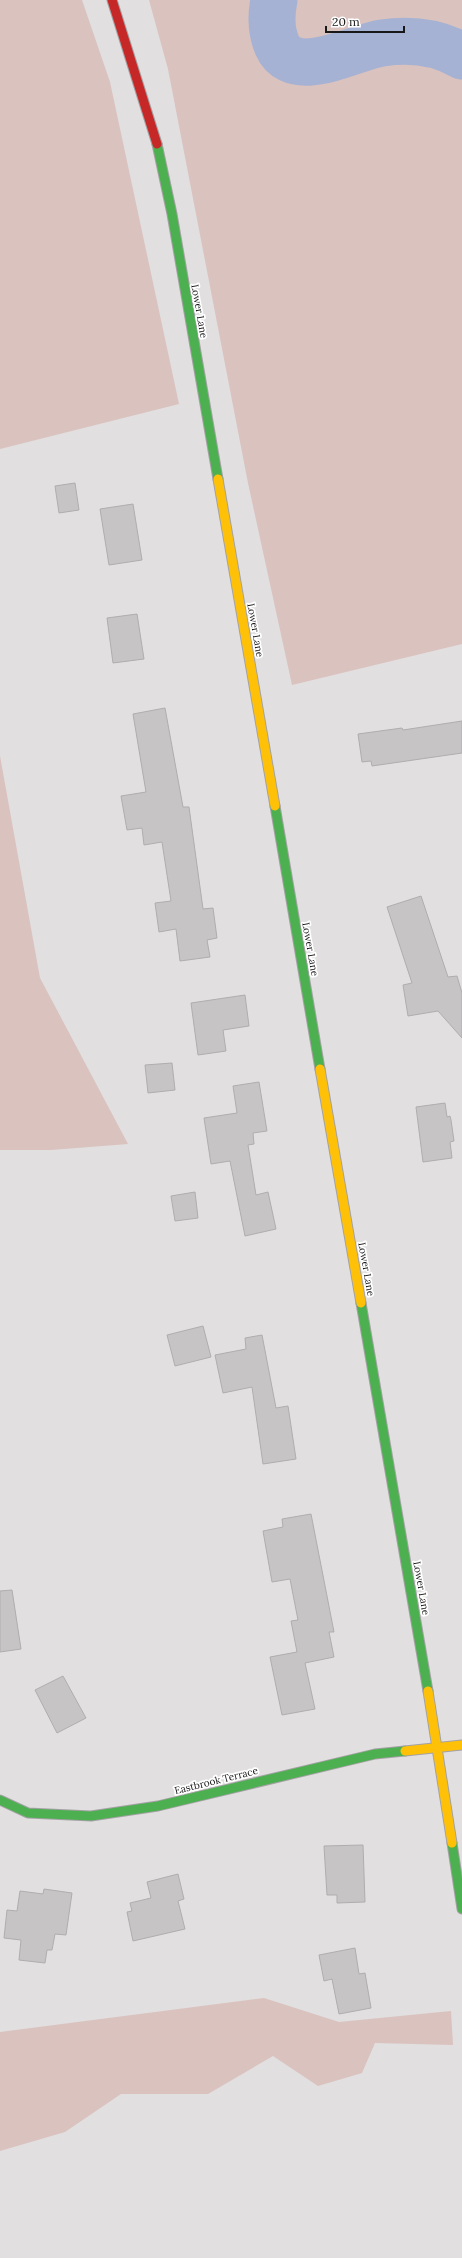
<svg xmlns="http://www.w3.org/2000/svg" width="462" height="2258" viewBox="0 0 462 2258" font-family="Lora,serif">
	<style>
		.green { fill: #dac2be }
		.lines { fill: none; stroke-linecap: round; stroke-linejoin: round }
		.river { stroke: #a6b2d3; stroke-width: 47 }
		.building { fill: #c6c4c5; stroke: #afadae }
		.fast-casing { stroke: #a4a2a4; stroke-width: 11 }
		.slow-casing { stroke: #a4a2a4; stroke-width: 11 }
		.jam-casing { stroke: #a4a2a4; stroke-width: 11 }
		.fast { stroke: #4caf50; stroke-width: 9 }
		.slow { stroke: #ffc107; stroke-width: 9 }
		.jam { stroke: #c62828; stroke-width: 9 }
		.labels { text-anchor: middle; stroke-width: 3.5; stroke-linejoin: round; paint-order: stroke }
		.street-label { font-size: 10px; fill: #191819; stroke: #fff }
	</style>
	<rect width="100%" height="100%" fill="#e1dfe0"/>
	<g class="green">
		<path d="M0 0H82L110 82 179 404 0 449Z"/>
		<path d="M149 0H462V644L292 685 248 483 168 69Z"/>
		<path d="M0 756 40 978 128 1144 51 1150H0Z"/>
		<path d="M264 1998 339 2022 451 2011 453 2045 375 2043 362 2073 318 2086 273 2056 208 2094H121L65 2132 0 2151V2032Z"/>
	</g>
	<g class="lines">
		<path class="river" d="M274 0C271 15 271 31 277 45 293 83 354 47 382 43 410 39 438 42 462 56"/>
	</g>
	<g class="building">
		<path d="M75 483 79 510 59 513 55 486Z"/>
		<path d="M133 504 142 560 109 565 100 509Z"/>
		<path d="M137 614 144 659 113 663 107 618Z"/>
		<path d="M165 708 183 807H189L203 909 213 908 217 938 207 940 210 957 180 961 176 929 159 932 155 903 171 901 162 842 144 845 142 828 127 830 121 796 146 792 133 714Z"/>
		<path d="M462 721V753L372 766 371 761 362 762 358 734 402 728 403 730Z"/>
		<path d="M421 896 448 977 457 976 462 993V1038L438 1011 408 1016 403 985 412 983 387 907Z"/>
		<path d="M245 995 249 1026 223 1030 226 1051 198 1055 191 1003Z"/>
		<path d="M172 1063 175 1090 148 1093 145 1065Z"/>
		<path d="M259 1082 267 1131 253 1133 254 1144 248 1145 256 1195 268 1192 276 1229 245 1236 230 1161 211 1164 204 1118 237 1113 233 1086Z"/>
		<path d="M445 1103 447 1117 450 1116 451 1120 454 1141 450 1142 452 1158 423 1162 416 1107Z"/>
		<path d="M195 1192 198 1218 175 1221 171 1196Z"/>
		<path d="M203 1326 211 1357 175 1366 167 1335Z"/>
		<path d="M262 1335 276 1408 288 1406 296 1459 263 1464 252 1387 223 1393 215 1355 246 1349 245 1338Z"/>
		<path d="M311 1514 334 1632H329L334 1657 305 1663 315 1709 282 1715 270 1657 297 1652 291 1621 298 1620 290 1579 272 1582 263 1531 283 1527 282 1519Z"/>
		<path d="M12 1590 21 1649 0 1652V1591Z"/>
		<path d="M63 1676 86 1718 57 1733 35 1690Z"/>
		<path d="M363 1845 365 1902 337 1903V1895H327L324 1846Z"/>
		<path d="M178 1874 184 1899 178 1901 185 1929 133 1941 127 1912 132 1911 130 1903 151 1898 147 1882Z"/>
		<path d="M44 1889 72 1893 66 1935 55 1934 52 1950H47L45 1963 19 1960 21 1940 4 1938 7 1910 17 1911 20 1891 43 1894Z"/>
		<path d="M355 1948 359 1974 365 1973 371 2008 339 2014 332 1979 324 1981 319 1955Z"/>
	</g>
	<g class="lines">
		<defs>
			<g id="fast">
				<path d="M157 144 172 214 218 479"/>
				<path d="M275 806 320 1069"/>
				<path d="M361 1303 428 1691"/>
				<path d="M0 1800 28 1813 91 1816 158 1806 375 1754 405 1751"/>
				<path d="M452 1843 462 1909"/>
			</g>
			<g id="slow">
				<path d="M218 479 275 806"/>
				<path d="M320 1069 361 1303"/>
				<path d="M428 1691 452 1843"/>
				<path d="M405 1751 462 1745"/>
			</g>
			<path id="jam" d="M112 0 157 144"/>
		</defs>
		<use href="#fast" class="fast-casing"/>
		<use href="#slow" class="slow-casing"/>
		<use href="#jam" class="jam-casing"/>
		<use href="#fast" class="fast"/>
		<use href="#slow" class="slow"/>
		<use href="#jam" class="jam"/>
	</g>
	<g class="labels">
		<g class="street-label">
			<text transform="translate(200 311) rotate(80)" y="4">Lower Lane</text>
			<text transform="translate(256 630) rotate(80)" y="4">Lower Lane</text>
			<text transform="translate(311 949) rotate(80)" y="4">Lower Lane</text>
			<text transform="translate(367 1269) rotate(80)" y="4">Lower Lane</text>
			<text transform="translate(422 1588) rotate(80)" y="4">Lower Lane</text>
			<text transform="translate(216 1780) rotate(-14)" y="4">Eastbrook Terrace</text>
		</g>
	</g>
	<path d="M326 26v6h78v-6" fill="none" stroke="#191819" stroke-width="2"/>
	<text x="332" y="26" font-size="12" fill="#191819" stroke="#ffffff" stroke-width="3" paint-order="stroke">20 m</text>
</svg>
